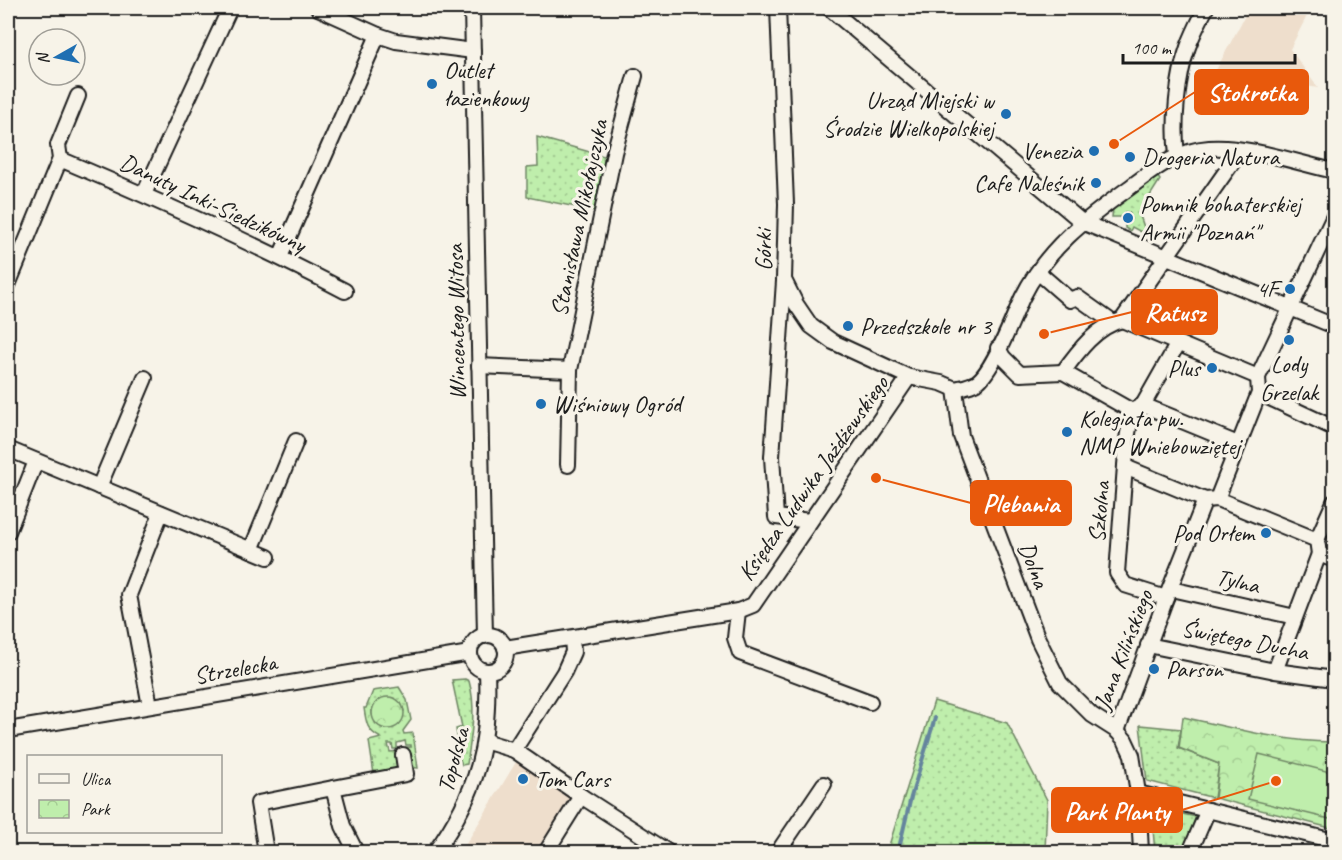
<svg xmlns="http://www.w3.org/2000/svg" width="1342" height="860" viewBox="0 0 1342 860" font-family="Caveat,sans-serif">
	<style>
		.built { fill: #eedecc }
		.grass { fill: url(#grass-dots); stroke: #6e8564; stroke-width: 1.5; fill-rule: evenodd }
		.park { fill: url(#park-crowns); stroke: #6e8564; stroke-width: 1.5 }
		.pitch { fill: #bfeeac; stroke: #6e8564; stroke-width: 1.5 }
		.lines { fill: none; stroke-linecap: round; stroke-linejoin: round }
		.stream { stroke: #65859d; stroke-width: 4 }
		.street-casing { stroke: #1c1c1c; stroke-width: 18 }
		.street { stroke: #f7f3e8; stroke-width: 14 }
		.poi-dot { fill: #1f6fb2; stroke: #f7f3e8; stroke-width: 2 }
		.labels { text-anchor: middle; stroke-width: 6; stroke-linejoin: round; paint-order: stroke }
		.poi-label { font-size: 24px; fill: #1c1c1c; stroke: #f7f3e8; text-anchor: start }
		.street-label { font-size: 24px; fill: #1c1c1c; stroke: #f7f3e8 }
		.leader { fill: none; stroke: #e8590c; stroke-width: 2 }
		.callout-dot { fill: #e8590c; stroke: #f7f3e8; stroke-width: 2 }
		.callout { fill: #e8590c; stroke: #e8590c; stroke-width: 2 }
		.callout-label { font-size: 26px; text-anchor: middle; font-weight: bold; fill: #fff }
	</style>
	<defs>
		<pattern id="grass-dots" width="8" height="8" patternUnits="userSpaceOnUse" patternTransform="scale(1.5)"><rect width="8" height="8" fill="#bfeeac"/><path d="M2 2h.1M6 6h.1" fill="none" stroke="#a4cc93" stroke-width="1.8" stroke-linecap="round"/></pattern>
		<pattern id="park-crowns" width="20" height="18" patternUnits="userSpaceOnUse" patternTransform="scale(1.5)"><rect width="20" height="18" fill="#bfeeac"/><path d="M2 6a3 3 0 1 1 6 0M12 15a3 3 0 1 1 6 0" fill="none" stroke="#a4cc93"/></pattern>
	</defs>
	<rect width="100%" height="100%" fill="#f7f3e8"/>
	<filter id="ink" filterUnits="userSpaceOnUse"><feTurbulence type="fractalNoise" baseFrequency=".0167" numOctaves="2"/><feDisplacementMap in="SourceGraphic" scale="12" xChannelSelector="R" yChannelSelector="G"/><feConvolveMatrix kernelMatrix="1 2 1 2 8 2 1 2 1" color-interpolation-filters="sRGB"/></filter>
	<g filter="url(#ink)">
		<g class="built">
			<path d="M1249 8H1311L1290 49 1318 88 1270 80 1259 103 1206 89Z"/>
			<path d="M524 749 581 786 537 852H461Z"/>
		</g>
		<g class="grass">
			<path d="M537 137 611 158 601 212 527 197V167L538 166Z"/>
			<path d="M1156 174 1160 180 1139 213 1145 230 1141 232 1132 227 1130 231 1125 228V224H1128L1130 213 1125 212 1124 217H1112L1113 207Z"/>
			<path d="M465 679 469 681C477 708 471 737 467 764L462 765 456 748 459 747 456 729 462 727 452 680Z"/>
			<path d="M399 687 407 700 411 720 403 731 404 734 413 733 418 768C408 768 408 756 406 747H411V745H406L405 741 397 743V749H393L392 744H388L390 752 398 751 400 761 398 769 374 774 369 741 381 738C367 731 366 723 364 708H366L373 691ZM401 703 404 711 385 729 376 724 372 714V709Z"/>
			<path d="M934 701 1007 723 1047 800 1045 852H887Z"/>
			<path d="M1140 725 1181 729 1178 748 1219 764 1214 798 1147 781Z"/>
			<path d="M1151 807 1196 817 1182 852H1155Z"/>
		</g>
		<g class="park">
			<circle cx="388" cy="713" r="16"/>
			<path d="M1183 717C1228 727 1289 743 1334 742V829L1215 798 1219 764 1179 748Z"/>
		</g>
		<path class="pitch" d="M1259 754 1334 773V820L1248 799Z"/>
		<g class="lines">
			<path class="stream" d="M898 852 911 797 935 718"/>
			<defs>
				<g id="street">
					<path d="M318 8 378 35 396 41 473 51"/>
					<path d="M472 8 485 636"/>
					<path d="M778 8 786 204 784 280 796 304 811 326 833 342 909 377 941 383 955 389"/>
					<path d="M829 8 1082 222 1334 326"/>
					<path d="M1177 155C1173 123 1177 78 1188 47 1193 33 1200 20 1206 8"/>
					<path d="M60 159C157 200 252 242 345 291"/>
					<path d="M144 194 230 8"/>
					<path d="M280 257 378 35"/>
					<path d="M1039 273 1070 300 1077 297 1112 322"/>
					<path d="M784 281 772 457 776 517 810 521"/>
					<path d="M8 285 60 159 58 145 78 96"/>
					<path d="M1122 320 1258 377"/>
					<path d="M998 348 1003 357 1020 374 1063 372"/>
					<path d="M479 366 570 370 614 153 635 76"/>
					<path d="M1063 372C1078 351 1097 326 1122 320L1241 150"/>
					<path d="M1063 372 1132 411"/>
					<path d="M955 389 961 436 1038 639 1060 683 1092 715 1117 731 1125 740 1132 755 1138 793 1141 852"/>
					<path d="M955 389C963 387 970 386 977 382 993 371 1013 318 1022 298 1046 249 1086 219 1129 188 1153 170 1178 150 1209 148 1246 145 1298 163 1334 171"/>
					<path d="M1259 393 1334 428"/>
					<path d="M1143 405 1132 411 1127 439 1117 573 1125 585 1166 598"/>
					<path d="M1143 405 1238 444"/>
					<path d="M1143 405 1177 345"/>
					<path d="M8 449 268 557"/>
					<path d="M568 465 570 370"/>
					<path d="M1125 467 1205 500 1217 499 1259 393 1258 377 1334 216"/>
					<path d="M99 487 145 378"/>
					<path d="M1217 499 1317 540 1319 554"/>
					<path d="M8 532 36 461"/>
					<path d="M1317 540 1334 502"/>
					<path d="M251 550 296 441"/>
					<path d="M1319 554 1334 560"/>
					<path d="M1171 589 1295 617"/>
					<path d="M738 611 735 638 740 653 870 702"/>
					<circle cx="488" cy="653" r="18"/>
					<path d="M1148 645 1275 671 1334 679"/>
					<path d="M505 648 738 611 753 605 909 377"/>
					<path d="M1275 671 1319 554"/>
					<path d="M150 706 129 595 161 513"/>
					<path d="M8 730 470 653"/>
					<path d="M1117 731 1166 598 1205 500"/>
					<path d="M484 741 514 750 581 796 668 852"/>
					<path d="M514 750 564 672 573 652 572 638"/>
					<path d="M333 788 406 774 403 755"/>
					<path d="M1138 793 1334 841"/>
					<path d="M266 852 258 803 333 788 343 826 356 852"/>
					<path d="M435 852C478 792 490 744 487 671"/>
					<path d="M546 852 581 796"/>
					<path d="M778 852 824 784"/>
					<path d="M1190 852 1208 810"/>
				</g>
			</defs>
			<use href="#street" class="street-casing"/>
			<use href="#street" class="street"/>
		</g>
	</g>
	<g class="poi-dot">
		<circle cx="432" cy="84" r="6"/>
		<circle cx="1006" cy="114" r="6"/>
		<circle cx="1094" cy="151" r="6"/>
		<circle cx="1130" cy="157" r="6"/>
		<circle cx="1096" cy="183" r="6"/>
		<circle cx="1128" cy="218" r="6"/>
		<circle cx="1290" cy="289" r="6"/>
		<circle cx="848" cy="326" r="6"/>
		<circle cx="1289" cy="340" r="6"/>
		<circle cx="1212" cy="368" r="6"/>
		<circle cx="541" cy="404" r="6"/>
		<circle cx="1067" cy="432" r="6"/>
		<circle cx="1266" cy="533" r="6"/>
		<circle cx="1154" cy="669" r="6"/>
		<circle cx="523" cy="779" r="6"/>
	</g>
	<g class="labels">
		<g class="poi-label">
			<text x="444" y="78">Outlet<tspan x="444" dy="28">łazienkowy</tspan></text>
			<text x="994" y="108" text-anchor="end">Urząd Miejski w<tspan x="994" dy="28">Środzie Wielkopolskiej</tspan></text>
			<text x="1082" y="159" text-anchor="end">Venezia</text>
			<text x="1142" y="165">Drogeria Natura</text>
			<text x="1084" y="191" text-anchor="end">Cafe Naleśnik</text>
			<text x="1140" y="212">Pomnik bohaterskiej<tspan x="1140" dy="28">Armii "Poznań"</tspan></text>
			<text x="1278" y="297" text-anchor="end">4F</text>
			<text x="860" y="334">Przedszkole nr 3</text>
			<text x="1289" y="372" text-anchor="middle">Lody<tspan x="1289" dy="28">Grzelak</tspan></text>
			<text x="1200" y="376" text-anchor="end">Plus</text>
			<text x="553" y="412">Wiśniowy Ogród</text>
			<text x="1079" y="426">Kolegiata pw.<tspan x="1079" dy="28">NMP Wniebowziętej</tspan></text>
			<text x="1254" y="541" text-anchor="end">Pod Orłem</text>
			<text x="1166" y="677">Parson</text>
			<text x="535" y="787">Tom Cars</text>
		</g>
		<g class="street-label">
			<text transform="translate(213 203) rotate(25)" y="8">Danuty Inki-Siedzikówny</text>
			<text transform="translate(579 218) rotate(-78)" y="8">Stanisława Mikołajczyka</text>
			<text transform="translate(763 250) rotate(-90)" y="8">Górki</text>
			<text transform="translate(456 322) rotate(-91)" y="8">Wincentego Witosa</text>
			<text transform="translate(813 478) rotate(-55)" y="8">Księdza Ludwika Jażdżewskiego</text>
			<text transform="translate(1099 512) rotate(-85)" y="8">Szkolna</text>
			<text transform="translate(1034 565) rotate(69)" y="8">Dolna</text>
			<text transform="translate(1238 581) rotate(13)" y="8">Tylna</text>
			<text transform="translate(1245 640) rotate(11)" y="8">Świętego Ducha</text>
			<text transform="translate(1123 650) rotate(-69)" y="8">Jana Kilińskiego</text>
			<text transform="translate(235 669) rotate(-10)" y="8">Strzelecka</text>
			<text transform="translate(453 760) rotate(-75)" y="8">Topolska</text>
		</g>
	</g>
	<path class="leader" d="M1114 144L1195 92M1044 334L1132 312M876 478L971 503M1276 781L1182 810"/>
	<g class="callout-dot">
		<circle cx="1114" cy="144" r="6"/>
		<circle cx="1044" cy="334" r="6"/>
		<circle cx="876" cy="478" r="6"/>
		<circle cx="1276" cy="781" r="6"/>
	</g>
	<g class="callout">
		<rect x="1195" y="70" width="113" height="44" rx="6"/>
		<rect x="1132" y="290" width="85" height="44" rx="6"/>
		<rect x="971" y="481" width="100" height="44" rx="6"/>
		<rect x="1052" y="788" width="130" height="44" rx="6"/>
	</g>
	<g class="callout-label">
		<text x="1252" y="101">Stokrotka</text>
		<text x="1175" y="321">Ratusz</text>
		<text x="1021" y="512">Plebania</text>
		<text x="1117" y="820">Park Planty</text>
	</g>
	<rect width="1342" height="860" fill="none" stroke="#f7f3e8" stroke-width="30"/>
	<rect x="15" y="15" width="1312" height="830" fill="none" stroke="#1c1c1c" stroke-width="2" filter="url(#ink)"/>
	<rect x="27" y="755" width="195" height="78" fill="#f7f3e8" stroke="#9f9d96" stroke-width="1.5"/>
	<rect x="39" y="774" width="30" height="9" fill="#f7f3e8" stroke="#9f9d96" stroke-width="1.5"/>
	<text x="81" y="785" font-size="18" fill="#1c1c1c">Ulica</text>
	<rect x="39" y="800" width="30" height="18" fill="url(#park-crowns)" stroke="#9f9d96" stroke-width="1.5"/>
	<text x="81" y="815" font-size="18" fill="#1c1c1c">Park</text>
	<g transform="translate(57 57) rotate(261)"><circle r="28" fill="#f7f3e8" stroke="#9f9d96" stroke-width="1.5"/>
	<path d="M0-4.5L10 22L0 15L-10 22Z" fill="#1f6fb2"/>
	<text y="-9" font-size="16" font-weight="bold" text-anchor="middle" fill="#1c1c1c">N</text>
	</g>
	<path d="M1123 54v9h172v-9" fill="none" stroke="#1c1c1c" stroke-width="3"/>
	<text x="1132" y="54" font-size="18" fill="#1c1c1c" stroke="#f7f3e8" stroke-width="4.5" paint-order="stroke">100 m</text>
</svg>
